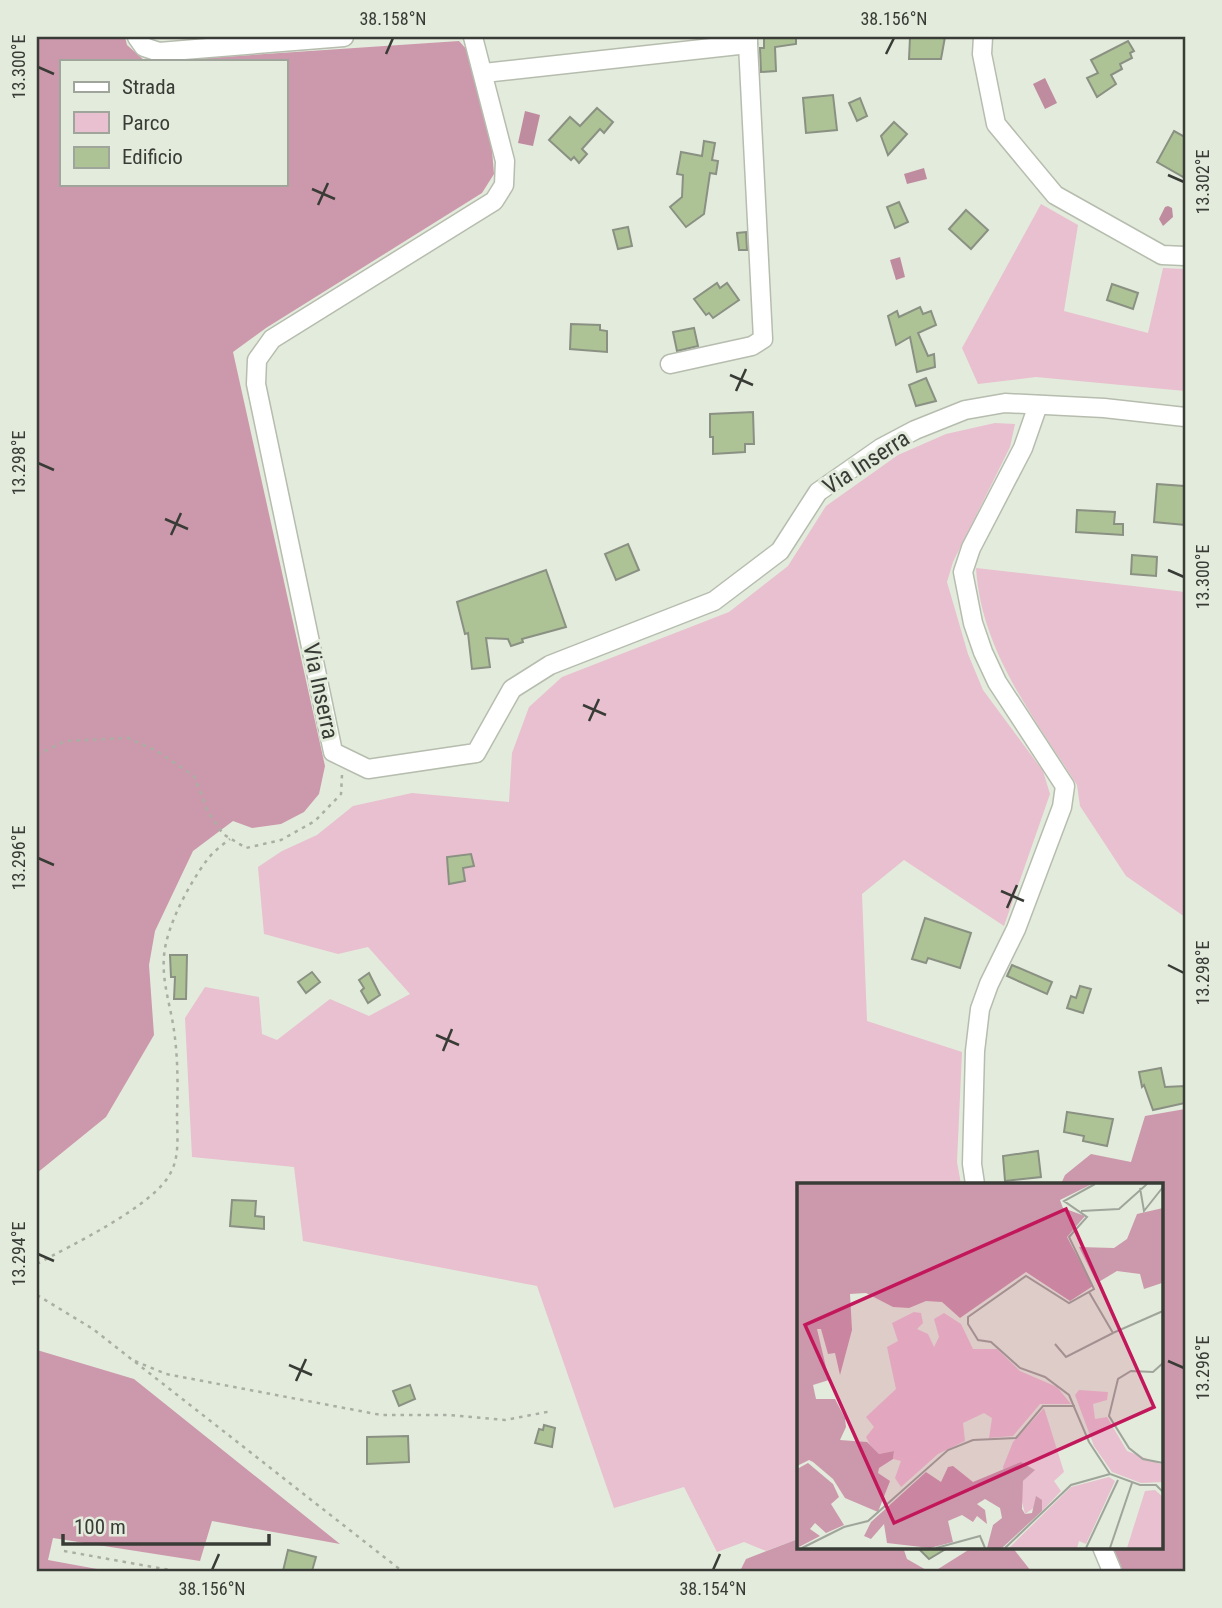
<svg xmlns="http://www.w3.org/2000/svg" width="1222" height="1608" viewBox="0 0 1222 1608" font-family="'Roboto Condensed',sans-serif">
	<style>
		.green { fill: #e8c0cf }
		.forest { fill: #cc99ac }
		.water { fill: #bf8b9f }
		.building { fill: #adc396; stroke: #8a9183; stroke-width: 2 }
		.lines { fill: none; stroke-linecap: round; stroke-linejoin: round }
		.minor-casing { stroke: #b6bdae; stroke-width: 21 }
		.path { stroke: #a9afa3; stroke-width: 2.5; stroke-dasharray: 3.5 5; stroke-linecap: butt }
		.minor { stroke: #fff; stroke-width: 18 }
		.ticks { fill: none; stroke: #393c36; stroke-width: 2.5 }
		.labels { text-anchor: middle; stroke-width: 6; stroke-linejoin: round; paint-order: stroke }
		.street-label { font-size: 23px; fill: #393c36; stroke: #e3ebdc }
		.inset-road { fill: none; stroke: #9fa59a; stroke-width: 2 }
		.view { fill: #c2185b; fill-opacity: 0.15; stroke: #c2185b; stroke-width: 3.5 }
		.inset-edge { fill: none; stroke: #393c36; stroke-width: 3.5 }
		.neatline { fill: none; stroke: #393c36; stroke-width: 2.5 }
		.ticks-label { font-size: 18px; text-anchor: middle; fill: #393c36 }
	</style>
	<rect width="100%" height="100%" fill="#e3ebdc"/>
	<g class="green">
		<path d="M1041 204 1078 225 1064 311 1148 333 1163 268 1185 269V391L1036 377 978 384 962 348Z"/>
		<path d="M995 423 1015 424 1010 447 953 562 947 582 968 654 983 690 1043 771 1050 794 1004 926 904 860 862 894 867 1021 962 1052 957 1162 961 1184H799L798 1539 766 1551 744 1542 717 1552 684 1487 614 1508 537 1286 303 1241 294 1167 192 1157 185 1018 205 987 259 997 262 1034 277 1040 330 999 369 1016 410 994 368 947 338 954 264 934 258 867 282 851 317 835 353 806 412 793 509 802 512 753 529 707 562 677 729 612 788 566 826 506 898 455 946 434Z"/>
		<path d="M976 568 1185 592V917L1126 876 1080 806 1077 785C1034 717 981 651 976 568Z"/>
	</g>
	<g class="forest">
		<path d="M37 37H125L127 45 145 61H61V184H285V61H163L459 41 468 51 492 150 494 174 482 193 266 328 233 352 325 766 319 794 304 812 281 824 252 828 233 821 193 851 155 931 149 965 154 1035 106 1117 37 1173Z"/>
		<path d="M1185 1109V1571H1123L1113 1547H1161V1184H1061L1065 1175 1091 1154 1131 1162 1145 1116Z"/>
		<path d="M37 1350 134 1379 340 1544 212 1521 200 1561 53 1538 48 1560 108 1571H37Z"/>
		<path d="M798 1539 799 1547H903L907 1559 928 1571H740L746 1559Z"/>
		<path d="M973 1547H1012L1031 1571H935Z"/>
	</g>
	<g class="water">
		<path d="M1045 78 1057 103 1045 109 1033 84Z"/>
		<path d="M525 111 540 115 533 146 518 143Z"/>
		<path d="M924 168 927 179 907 184 904 174Z"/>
		<path d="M1168 206 1172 208 1173 217 1163 226 1159 219 1165 207Z"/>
		<path d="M900 257 905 277 896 280 890 260Z"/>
	</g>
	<g class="building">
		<path d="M764 37H796V44L775 47 776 71 761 72 760 48H764Z"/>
		<path d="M910 37H945L941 59H909Z"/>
		<path d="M1128 41 1134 51 1130 53 1132 58 1120 64 1122 69 1111 75 1116 84 1097 97 1087 78 1098 73 1091 60Z"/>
		<path d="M833 95 837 130 806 133 803 98Z"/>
		<path d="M860 98 867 116 857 121 849 103Z"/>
		<path d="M597 108 613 122 604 133 600 129 582 149 587 154 579 163 574 157 571 160 549 140 570 117 580 126Z"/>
		<path d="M894 122 907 134 888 155 881 136Z"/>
		<path d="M1174 131 1185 137V178L1157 162Z"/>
		<path d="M704 141 715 143 712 160 718 161 716 174 710 173 704 214 686 227 670 207 682 197 683 175 677 174 681 152 702 156Z"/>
		<path d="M899 202 908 222 895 228 887 207Z"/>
		<path d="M966 210 988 230 971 249 949 229Z"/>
		<path d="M628 227 632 246 618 249 613 230Z"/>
		<path d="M746 232 747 250H739L737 233Z"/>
		<path d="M717 283 720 288 727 283 739 300 713 318 709 313 706 315 694 299Z"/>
		<path d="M1112 284 1138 293 1133 309 1107 300Z"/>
		<path d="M920 307 923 314 931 311 936 325 918 333 928 356 934 354 935 367 917 372 910 337 896 345 888 316 897 311 899 317Z"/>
		<path d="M571 324 600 325V330L607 331V352L570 349Z"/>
		<path d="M694 328 698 346 677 351 673 332Z"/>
		<path d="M926 378 936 401 916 406 909 385Z"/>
		<path d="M753 412 754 444H745V452L713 454V437H710V414Z"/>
		<path d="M1157 484 1184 486 1185 525 1154 522Z"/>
		<path d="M1077 510 1115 512 1114 524H1123V535L1076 532Z"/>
		<path d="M628 544 639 570 616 580 605 554Z"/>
		<path d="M1132 555 1157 557 1156 576 1131 574Z"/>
		<path d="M546 570 566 627 522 639 523 642 511 646 508 639 486 638 490 667 472 669 468 633 465 634 457 602Z"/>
		<path d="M471 854 474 866 463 868 465 881 449 884 447 857Z"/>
		<path d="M925 918 971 933 960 968 928 958 926 963 912 959Z"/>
		<path d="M170 955H187L186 999H174L175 977H171Z"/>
		<path d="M1012 965 1052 982 1047 994 1007 976Z"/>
		<path d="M312 972 320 982 306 993 298 982Z"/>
		<path d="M369 973 380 995 368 1003 361 991 364 988 359 980Z"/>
		<path d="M1080 986 1091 989 1083 1013 1067 1008 1071 996 1076 998Z"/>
		<path d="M1161 1068 1165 1087 1185 1086V1103L1153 1110 1144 1085 1142 1087 1139 1072Z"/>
		<path d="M1067 1112 1113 1119 1107 1146 1083 1141 1084 1136 1064 1132Z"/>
		<path d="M1038 1151 1041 1177 1005 1181 1003 1156Z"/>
		<path d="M232 1200 256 1201 255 1216 264 1217V1229L230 1226Z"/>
		<path d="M410 1385 415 1399 399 1406 393 1391Z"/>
		<path d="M544 1425 555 1428 552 1447 535 1443 539 1429 543 1430Z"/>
		<path d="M408 1436 409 1462 367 1464V1437Z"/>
		<path d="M917 1547H949L929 1559Z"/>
		<path d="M288 1550 316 1557 312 1571H283Z"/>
	</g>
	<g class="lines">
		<defs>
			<g id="minor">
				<path d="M137 37 144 47 159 52 344 37"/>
				<path d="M473 37 505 161 504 185 494 201 272 339 257 360 256 384 333 752 368 769 476 753 512 689 550 665 714 601 780 551 818 492 881 448 915 430 965 410 1005 403 1104 408 1185 417"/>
				<path d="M983 37 982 54 996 124 1055 195 1162 255 1185 256"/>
				<path d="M484 73 748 44V37"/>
				<path d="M670 364 752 346 763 339 748 44"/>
				<path d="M975 1184 972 1164 975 1051 980 1009 989 984 1016 929 1062 807 1065 786 997 682 983 652 973 623 963 572 971 548 1023 448 1038 405"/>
				<path d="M1102 1547 1112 1571"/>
			</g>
		</defs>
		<use href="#minor" class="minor-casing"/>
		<g class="path">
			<path d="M37 755 65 741 128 738 157 751 194 776 208 812 223 834 246 848 281 840 315 821 341 794 342 775"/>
			<path d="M37 1264C71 1245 155 1206 171 1172 180 1155 177 1133 177 1114 178 1084 178 1054 173 1024 169 1001 162 980 164 956 166 927 189 884 207 860 213 852 222 845 230 839"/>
			<path d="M37 1295 93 1329 402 1571"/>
			<path d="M135 1361 166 1374 381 1415H450L505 1420 552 1411"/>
			<path d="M64 1551 175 1571"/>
		</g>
		<use href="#minor" class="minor"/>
	</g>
	<path class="ticks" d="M386 54 393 38M886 54 894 38M38 67 54 74M1168 175 1184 182M312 189 335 199M318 205 328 183M730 375 753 385M736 391 746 369M38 463 54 470M165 519 188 529M171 535 181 513M1168 570 1184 577M583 705 606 715M589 721 599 699M38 858 54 865M1001 891 1024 901M1007 908 1017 885M1168 965 1184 973M436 1035 459 1045M443 1051 452 1029M38 1254 54 1261M1168 1361 1184 1368M289 1365 312 1375M296 1381 306 1359M212 1570 219 1554M713 1570 720 1554"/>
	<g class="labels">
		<g class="street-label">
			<text transform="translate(866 462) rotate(-33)" y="8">Via Inserra</text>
			<text transform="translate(321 691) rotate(78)" y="8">Via Inserra</text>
		</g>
	</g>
	<g transform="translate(797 1183)">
		<rect width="366" height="366" fill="#e3ebdc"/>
		<path d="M117 129 124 130 126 140 120 146 131 151 137 164 142 154 137 136 147 130 164 141 176 166H200L223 188 260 204 274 221H243L216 253 192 255 195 235 187 230 166 240 168 258 141 271 104 304 98 295 104 278 96 276 97 268 82 271 73 262 69 254 77 244 69 234 99 206 90 164 101 158 95 140ZM282 207 311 209 310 217 296 221 298 236 310 234 330 268 366 282V299L344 300 315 289 297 263 278 212ZM247 225 267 289 257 298 264 308 245 328 238 324 228 331 223 310 226 298 236 288 224 279 207 288 206 284 216 259ZM312 294 318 298 289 361 282 358 280 365H212L274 304ZM358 307 366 314V365H330L348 308Z" fill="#e8c0cf"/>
		<path d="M0 1H295L263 17 266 25 288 33 270 54 296 103 273 118 229 89 163 135 145 119 129 118 112 125 96 124 69 110 53 111 55 147 43 192 38 170 31 171 24 146H20L32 197 16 202 19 216H38L48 235 49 244 43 257 70 259 82 271 97 268 96 276 82 285 81 290 93 298 81 329 48 315 36 296 16 279 12 277 0 283ZM366 25 365 100 347 106 343 91 320 88 300 100 282 64 317 65 330 56 340 31ZM224 279 238 287 226 298 225 326 228 331 235 330 239 313 245 317V328L205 365H190L196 342 205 335 203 325 188 316 180 321 188 327 190 341 180 333 176 339 165 332 151 338 156 359 133 365 90 360 87 341 74 356 67 353 74 339 129 289 144 299 151 284 156 283 176 299ZM11 280 36 301 42 314 34 321 47 342 29 350 18 340 13 346 23 353 0 365V286Z" fill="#cc99ac"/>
		<path class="inset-road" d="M298 1 267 18 290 34 272 54 297 106 272 120 229 93 171 134V141L181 157 194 159 223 185 248 194 272 212 292 259 313 291 343 302H359L366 309M343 5 347 28 366 4M284 28 322 26 350 1M292 109 316 150 366 128M258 161 269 174 316 150M366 180 356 189 334 188 321 196 312 233 332 265 346 276 366 280M5 365 47 344 71 338 151 267 176 257 219 255 246 223H278M139 365 183 353 188 365M208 365 274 302 313 291M289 365 321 297M313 365 335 300"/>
		<path class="view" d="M269 26 357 224 97 340 8 142Z"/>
		<rect width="366" height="366" class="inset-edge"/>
	</g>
	<rect width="1222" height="1608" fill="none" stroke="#e3ebdc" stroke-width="77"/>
	<rect x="60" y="60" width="228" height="126" fill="#e3ebdc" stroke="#9fa59a" stroke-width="2"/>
	<rect x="74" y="82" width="35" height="10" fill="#ffffff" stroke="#9fa59a" stroke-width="2"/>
	<text x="122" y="94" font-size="21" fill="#393c36">Strada</text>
	<rect x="74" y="112" width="35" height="21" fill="#e8c0cf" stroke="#9fa59a" stroke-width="2"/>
	<text x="122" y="130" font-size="21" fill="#393c36">Parco</text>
	<rect x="74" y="147" width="35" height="21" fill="#adc396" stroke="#9fa59a" stroke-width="2"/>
	<text x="122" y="164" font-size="21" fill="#393c36">Edificio</text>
	<path d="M63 1534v10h206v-10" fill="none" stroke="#393c36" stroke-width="3.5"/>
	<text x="74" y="1534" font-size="21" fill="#393c36" stroke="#e3ebdc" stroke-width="5" paint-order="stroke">100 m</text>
	<rect x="38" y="38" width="1146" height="1532" class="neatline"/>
	<g class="ticks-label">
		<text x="393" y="25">38.158°N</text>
		<text x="894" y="25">38.156°N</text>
		<text transform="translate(19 67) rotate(-90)" y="6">13.300°E</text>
		<text transform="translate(1203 182) rotate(-90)" y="6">13.302°E</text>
		<text transform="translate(19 463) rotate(-90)" y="6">13.298°E</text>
		<text transform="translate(1203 577) rotate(-90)" y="6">13.300°E</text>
		<text transform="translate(19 858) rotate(-90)" y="6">13.296°E</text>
		<text transform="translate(1203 973) rotate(-90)" y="6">13.298°E</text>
		<text transform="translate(19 1254) rotate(-90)" y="6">13.294°E</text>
		<text transform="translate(1203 1368) rotate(-90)" y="6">13.296°E</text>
		<text x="212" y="1595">38.156°N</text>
		<text x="713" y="1595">38.154°N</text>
	</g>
</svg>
